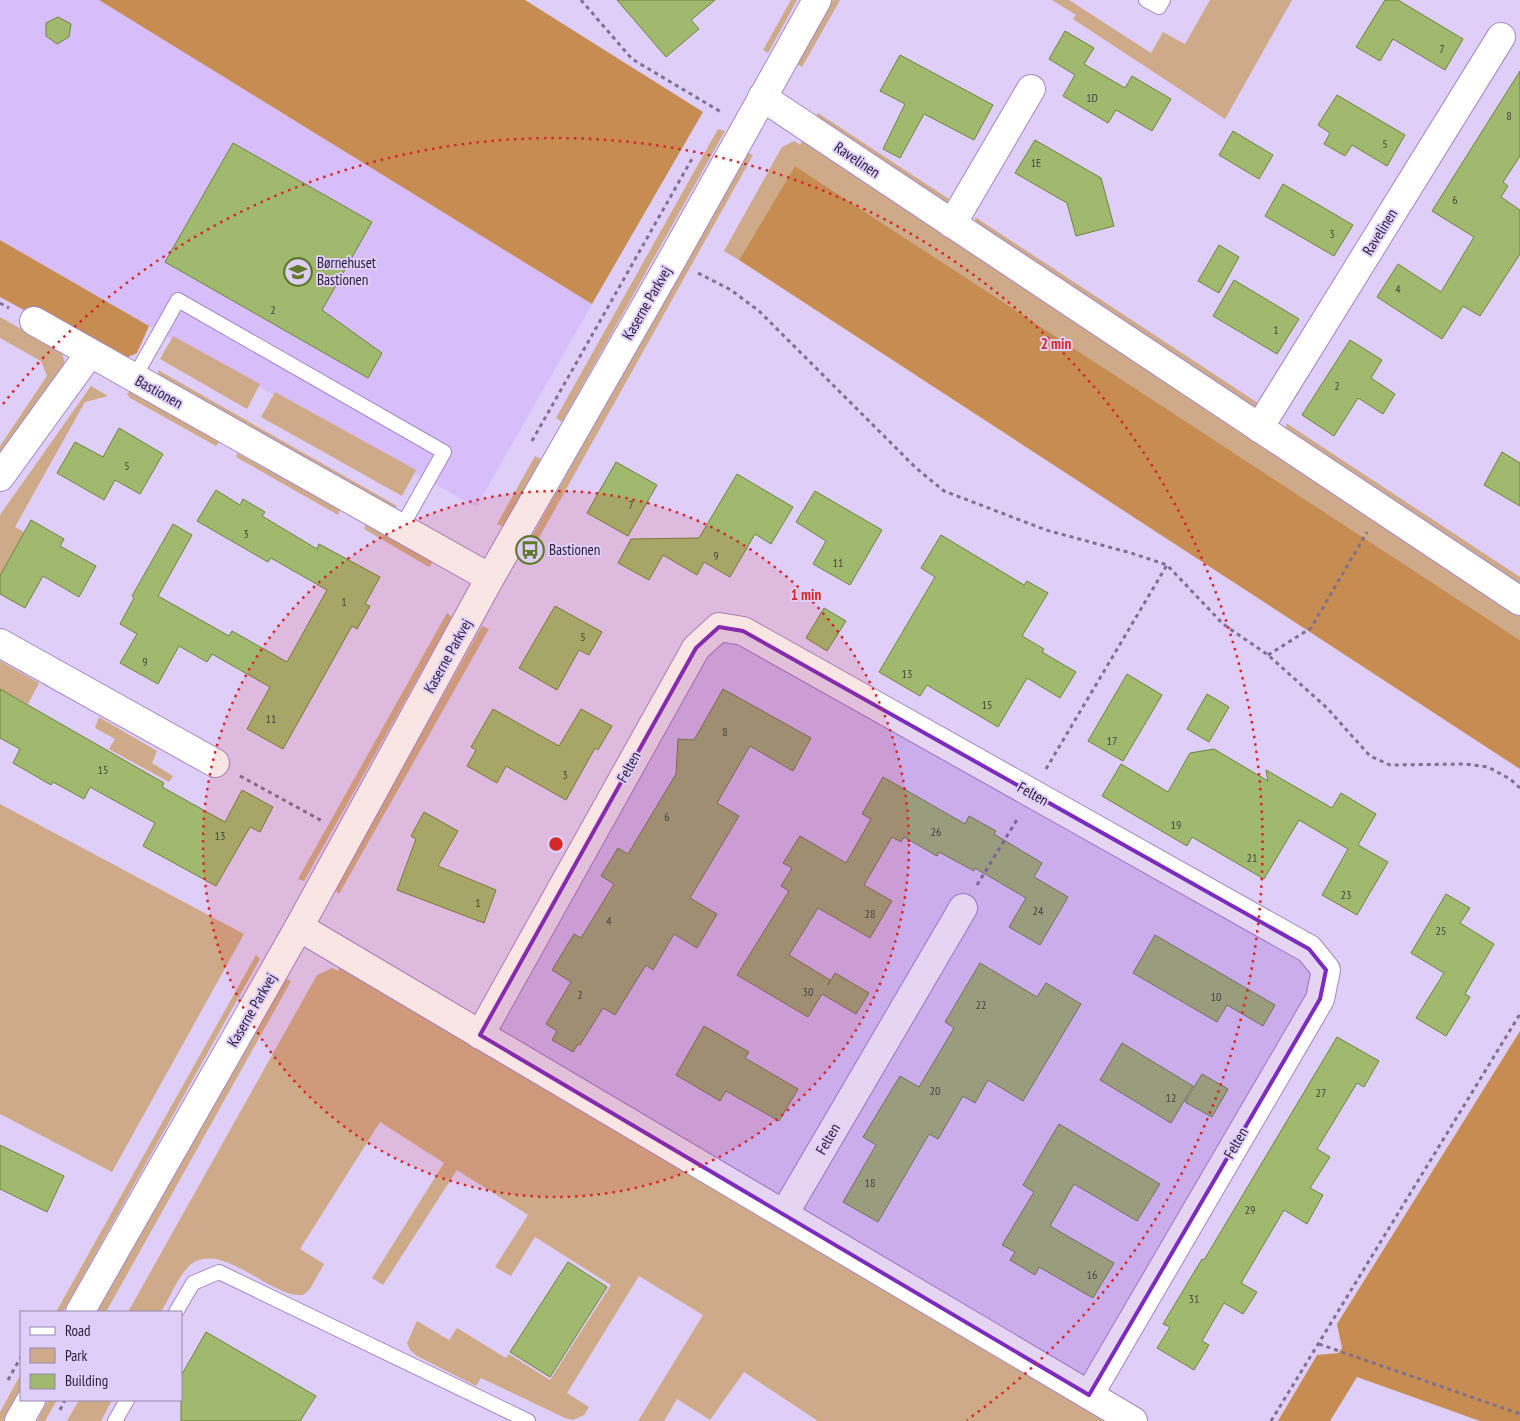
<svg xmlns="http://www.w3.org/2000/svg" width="1520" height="1421" viewBox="0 0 1520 1421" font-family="'PT Sans Narrow',sans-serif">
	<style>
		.built { fill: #d7bdfa }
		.green { fill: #cfaa88 }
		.forest { fill: #c68c52 }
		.building { fill: #a0b96f; stroke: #6e843d }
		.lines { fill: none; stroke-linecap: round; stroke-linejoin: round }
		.service-casing { stroke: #a487c9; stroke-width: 16 }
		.minor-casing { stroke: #a487c9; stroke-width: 30 }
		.tertiary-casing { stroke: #a487c9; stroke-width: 30 }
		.path { stroke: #7f7192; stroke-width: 3; stroke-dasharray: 4 4; stroke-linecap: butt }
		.service { stroke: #fff; stroke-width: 14 }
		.minor { stroke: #fff; stroke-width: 28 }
		.tertiary { stroke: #fff; stroke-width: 28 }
		.marked { fill: #7b2cbf; fill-opacity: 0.2; stroke: #7b2cbf; stroke-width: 4; stroke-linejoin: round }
		.ring { fill: none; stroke: #d62828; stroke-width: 2.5; stroke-dasharray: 2.5 5 }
		.labels { text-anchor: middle; stroke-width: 4; stroke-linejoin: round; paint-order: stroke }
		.number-label { font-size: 12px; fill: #464344 }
		.street-label { font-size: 15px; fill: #281c36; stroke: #dfcef8 }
		.poi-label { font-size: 15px; fill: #281c36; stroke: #dfcef8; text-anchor: start }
		.centre { fill: #d62828; stroke: #dfcef8; stroke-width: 2.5 }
		.ring-label { font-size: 15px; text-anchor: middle; font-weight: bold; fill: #d62828; stroke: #dfcef8; stroke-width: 4; stroke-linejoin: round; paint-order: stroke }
	</style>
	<rect width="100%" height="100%" fill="#dfcef8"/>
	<path class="built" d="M0 0H99L592 304 476 507 149 326 0 240Z"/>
	<g class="green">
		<path d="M791 0H797L768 53 763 50Z"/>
		<path d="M833 0H840L802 67 797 64Z"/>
		<path d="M1052 0H1069L1151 53 1163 32 1185 44 1210 0H1292L1225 119 1073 19 1076 15Z"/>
		<path d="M818 113 949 199 945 205 815 119Z"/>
		<path d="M718 129 725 131 562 422 556 418Z"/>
		<path d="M803 139 1520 616V640L795 166 739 260 724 251 782 147 794 141 800 145Z"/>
		<path d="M746 152 753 155 531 552 526 547Z"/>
		<path d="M975 217 1261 405 1247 407 976 226Z"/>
		<path d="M0 317 62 352 65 364 0 455V446L47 376 41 361 0 338Z"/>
		<path d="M173 336 260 384 247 409 160 359Z"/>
		<path d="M158 370 397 506 395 508 387 507 159 379Z"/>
		<path d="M91 386 108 396 85 402 15 527 24 532 0 576V515Z"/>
		<path d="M130 391 220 441 216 446 130 398 127 394Z"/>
		<path d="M275 392 416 470 402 496 261 417Z"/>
		<path d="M1286 423 1520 577V585L1287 433Z"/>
		<path d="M237 453 340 510 338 515 236 457Z"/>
		<path d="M535 456 541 459 503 527 497 524Z"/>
		<path d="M366 524 433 562 429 567 364 529Z"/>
		<path d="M447 613 452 617 304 881 298 879Z"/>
		<path d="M482 626 489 629 339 894 335 890 340 880Z"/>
		<path d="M0 661 39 683 28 704 0 689Z"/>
		<path d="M99 717 157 751 152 763 173 776 169 782 109 749 115 739 95 728Z"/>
		<path d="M0 804 244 934 112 1172 0 1114Z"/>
		<path d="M256 955 260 959 63 1312H56Z"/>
		<path d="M340 966 1112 1421H818L744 1372 710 1420 677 1399 664 1421H638L703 1315 639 1276 567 1393 589 1407 584 1415 573 1420 565 1418 481 1378 476 1386 417 1356 410 1350 407 1343 417 1321 449 1340 457 1328 506 1358 509 1354 550 1380 611 1285 535 1237 511 1276 495 1267 528 1215 457 1170 383 1285 372 1278 444 1163 380 1122 300 1249 324 1264 310 1289 303 1295C290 1296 281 1290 270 1285 249 1274 211 1245 189 1266 177 1278 170 1298 161 1312H128L317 975 332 968 338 971Z"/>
		<path d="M284 978 291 981 106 1312H97Z"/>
		<path d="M21 1374V1388L3 1421H0V1412Z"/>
		<path d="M48 1400H57L45 1421H37Z"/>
		<path d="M79 1400H112L101 1421H67Z"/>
	</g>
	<g class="forest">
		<path d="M99 0H525L703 112 592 304Z"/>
		<path d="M795 166 1520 640V769L739 260Z"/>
		<path d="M0 240 149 326 137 353 124 359 33 315 0 297Z"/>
		<path d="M1520 1031V1421H1480L1357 1377 1330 1421H1278L1317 1355 1338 1353 1342 1348 1337 1324Z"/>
	</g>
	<g class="building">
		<path d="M617 0H715L691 20 699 29 666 57Z"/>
		<path d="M1385 0H1398L1463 39 1445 70 1393 39 1380 61 1356 47Z"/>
		<path d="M58 17 71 24 69 37 57 44 46 36V23Z"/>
		<path d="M1065 31 1094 48 1084 64 1125 88 1132 76 1171 99 1152 131 1116 110 1108 123 1063 96 1075 75 1049 59Z"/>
		<path d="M900 55 993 105 974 140 924 114 900 158 883 149 905 104 880 91Z"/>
		<path d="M1520 71V156L1503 182 1508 186 1501 197 1520 210V254L1480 316 1463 306 1442 339 1377 297 1398 264 1441 292 1474 237 1432 211Z"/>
		<path d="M1337 95 1405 135 1387 166 1352 145 1345 156 1324 144 1330 133 1318 125Z"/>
		<path d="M1233 131 1273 155 1259 179 1219 155Z"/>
		<path d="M1035 140 1101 178 1114 226 1076 236 1067 203 1015 173Z"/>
		<path d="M233 143 372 222 322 310 382 353 368 378 165 262Z"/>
		<path d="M1283 184 1353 225 1334 256 1265 216Z"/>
		<path d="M1219 245 1239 257 1219 293 1198 281Z"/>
		<path d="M1234 280 1299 319 1277 354 1213 316Z"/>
		<path d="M1350 340 1382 360 1371 378 1395 394 1383 414 1358 398 1334 436 1302 415Z"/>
		<path d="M119 428 163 454 140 494 115 480 104 500 57 473 75 442 103 457Z"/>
		<path d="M1502 452 1520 463V506L1484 485Z"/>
		<path d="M616 462 657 485 628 536 587 513Z"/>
		<path d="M737 474 793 507 771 544 755 534 730 577 704 562 697 575 663 555 649 580 618 563 631 539 699 538Z"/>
		<path d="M216 490 240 505 243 499 265 512 262 516 317 549 319 544 380 577 365 604 370 606 357 629 352 626 283 749 247 729 270 687 212 654 207 662 179 646 158 684 120 663 137 634 120 624 134 598 132 596 173 524 192 535 158 596 229 636 232 631 287 662 327 590 271 558 268 562 197 521Z"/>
		<path d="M815 491 882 530 850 585 813 564 826 541 796 522Z"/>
		<path d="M31 520 64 539 60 546 96 566 79 597 43 576 25 608 0 594V576Z"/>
		<path d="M941 535 1024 585 1027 581 1048 593 1022 636 1044 649 1042 652 1076 672 1060 698 1027 678 998 727 927 685 920 696 879 672 935 577 921 568Z"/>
		<path d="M555 606 602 632 589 655 579 650 557 690 519 668Z"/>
		<path d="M824 608 846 621 827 651 806 638Z"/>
		<path d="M1127 674 1162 695 1123 761 1088 741Z"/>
		<path d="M0 689 164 783 162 787 225 822 242 790 273 807 260 832 250 827 216 886 143 846 155 823 90 787 84 799 53 782 51 785 13 763 20 749 0 738Z"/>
		<path d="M723 689 811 738 793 771 750 746 717 803 739 816 690 898 717 914 697 948 674 934 653 970 646 965 615 1015 603 1008 580 1045 578 1044 573 1052 552 1040 557 1031 546 1024 571 982 552 970 574 934 581 938 614 884 601 876 618 848 628 854 676 774 678 739 694 740Z"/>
		<path d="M1207 694 1229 707 1209 742 1187 729Z"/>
		<path d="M493 709 559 746 581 709 612 726 598 750 595 748 566 800 506 766 497 783 467 766 476 750 471 747Z"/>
		<path d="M1214 749 1268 781 1266 770 1332 808 1341 793 1376 814 1358 845 1388 862 1357 915 1322 895 1348 849 1299 820 1264 879 1192 837 1187 846 1102 796 1121 764 1168 792 1190 753Z"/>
		<path d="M883 777 965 824 969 816 996 831 994 834 1042 863 1034 877 1068 897 1040 945 1009 927 1026 898 975 868 974 871 939 852 937 856 904 837 901 842 892 837 864 885 892 901 870 938 818 908 789 955 830 980 828 985 835 973 869 993 856 1014 822 994 808 1017 737 975 789 891 781 886 792 868 783 863 800 836 846 863 871 819 862 814Z"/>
		<path d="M424 812 458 831 438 866 496 890 484 923 397 890 416 839 411 836Z"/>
		<path d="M1446 894 1470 908 1460 923 1494 944 1465 994 1470 997 1446 1036 1416 1018 1444 973 1411 953Z"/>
		<path d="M1155 935 1275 1005 1263 1026 1227 1005 1217 1022 1133 973Z"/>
		<path d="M980 963 1037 997 1046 983 1081 1004 1023 1101 988 1080 975 1103 963 1096 938 1139 929 1134 878 1222 843 1202 876 1145 863 1137 900 1076 919 1087 954 1028 945 1022Z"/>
		<path d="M704 1026 749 1052 745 1058 798 1089 779 1121 726 1091 720 1101 676 1075Z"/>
		<path d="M1337 1037 1379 1061 1364 1087 1357 1083 1317 1149 1330 1157 1310 1188 1323 1195 1307 1224 1284 1210 1241 1283 1257 1292 1243 1314 1224 1303 1202 1341 1209 1345 1194 1370 1157 1348 1170 1327 1163 1324 1202 1259 1204 1260Z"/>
		<path d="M1122 1043 1193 1086 1171 1123 1100 1080Z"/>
		<path d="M1202 1074 1228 1089 1212 1117 1185 1102Z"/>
		<path d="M1059 1124 1160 1184 1137 1221 1074 1184 1050 1226 1114 1263 1093 1298 1039 1267 1035 1275 1010 1260 1015 1252 1002 1245 1034 1192 1023 1185Z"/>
		<path d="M0 1145 64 1176 47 1212 0 1189Z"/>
		<path d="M568 1262 607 1287 550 1377 510 1352Z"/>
		<path d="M206 1332 316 1396 300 1421H181V1376Z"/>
	</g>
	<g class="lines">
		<defs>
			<g id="service">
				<path d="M1146 0 1159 7 1163 0"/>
				<path d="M134 378 178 300 444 452 401 528"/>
				<path d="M176 1312 193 1283 219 1272 528 1421"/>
				<path d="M115 1421 127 1400"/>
			</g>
			<g id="minor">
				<path d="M762 97 1520 601"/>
				<path d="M952 224 1031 89"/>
				<path d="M34 321 490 578"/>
				<path d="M1259 428 1501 37"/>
				<path d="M0 477 90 353"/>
				<path d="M0 643 215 763"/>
				<path d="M299 927 1133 1421"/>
				<path d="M480 1035 696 648 719 627 743 631 1309 949 1326 970 1320 999 1089 1395"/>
				<path d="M784 1214 963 908"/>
			</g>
			<g id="tertiary">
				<path d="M80 1312 299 927 490 578 673 258 817 0"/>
				<path d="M19 1421 31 1400"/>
			</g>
		</defs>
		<use href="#service" class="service-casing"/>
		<use href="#minor" class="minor-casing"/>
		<use href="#tertiary" class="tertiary-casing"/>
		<g class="path">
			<path d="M581 0 632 59 721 112"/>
			<path d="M698 273 731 290 759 311 916 468 944 491 1046 530 1131 553 1167 565 1223 624 1268 655 1327 708 1370 756 1390 765 1464 764 1488 767 1510 779 1520 788"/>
			<path d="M0 303 9 308"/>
			<path d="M532 441 693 157"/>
			<path d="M1268 655 1311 628 1367 532"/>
			<path d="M1046 769 1167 565"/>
			<path d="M240 776 324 822"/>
			<path d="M977 885 1018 818"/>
			<path d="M1319 1344 1520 1414"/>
			<path d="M8 1380 21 1357"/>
			<path d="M60 1410 65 1400"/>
			<path d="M1271 1421 1520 1014"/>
		</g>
		<use href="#service" class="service"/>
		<use href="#minor" class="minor"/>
		<use href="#tertiary" class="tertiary"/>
	</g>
	<path class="marked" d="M719 627 743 631 1309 949 1326 970 1320 999 1089 1395 480 1035 696 648Z"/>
	<circle cx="556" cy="844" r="353" fill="#d62828" fill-opacity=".12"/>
	<g class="ring">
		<circle cx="556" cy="844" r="353"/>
		<path d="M3 404A707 707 0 1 1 967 1420"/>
	</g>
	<defs>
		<symbol id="school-ring" viewBox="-11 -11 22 22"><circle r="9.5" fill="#dfcef8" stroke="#61792a" stroke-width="1.5"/><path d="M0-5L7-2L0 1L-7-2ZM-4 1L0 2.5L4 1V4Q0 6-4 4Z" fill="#61792a"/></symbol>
		<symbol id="bus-ring" viewBox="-11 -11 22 22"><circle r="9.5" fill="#dfcef8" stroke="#61792a" stroke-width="1.5"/><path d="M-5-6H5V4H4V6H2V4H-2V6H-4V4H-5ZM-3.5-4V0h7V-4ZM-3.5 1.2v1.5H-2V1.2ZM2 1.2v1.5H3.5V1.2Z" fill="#61792a"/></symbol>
	</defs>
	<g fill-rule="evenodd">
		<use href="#school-ring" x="282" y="256" width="32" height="32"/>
		<use href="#bus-ring" x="514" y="534" width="32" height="32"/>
	</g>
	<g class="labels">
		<g class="number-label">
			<text x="1442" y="53">7</text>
			<text x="1092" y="102">1D</text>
			<text x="1509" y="120">8</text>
			<text x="1385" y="148">5</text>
			<text x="1036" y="167">1E</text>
			<text x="1455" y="204">6</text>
			<text x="1332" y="238">3</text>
			<text x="1398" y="293">4</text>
			<text x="273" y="314">2</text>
			<text x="1276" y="334">1</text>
			<text x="1337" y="390">2</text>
			<text x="127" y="470">5</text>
			<text x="631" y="509">7</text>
			<text x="246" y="538">3</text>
			<text x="716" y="560">9</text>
			<text x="838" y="567">11</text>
			<text x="344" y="606">1</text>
			<text x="583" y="641">5</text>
			<text x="145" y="666">9</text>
			<text x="907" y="678">13</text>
			<text x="987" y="709">15</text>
			<text x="271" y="723">11</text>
			<text x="725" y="736">8</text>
			<text x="1112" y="745">17</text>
			<text x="103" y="774">15</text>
			<text x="565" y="779">3</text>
			<text x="667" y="821">6</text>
			<text x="1176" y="829">19</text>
			<text x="936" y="836">26</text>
			<text x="220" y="840">13</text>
			<text x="1252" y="862">21</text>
			<text x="1346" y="899">23</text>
			<text x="478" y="907">1</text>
			<text x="1038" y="915">24</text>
			<text x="870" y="918">28</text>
			<text x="609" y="925">4</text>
			<text x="1441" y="935">25</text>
			<text x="808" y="996">30</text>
			<text x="580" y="999">2</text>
			<text x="1216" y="1001">10</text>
			<text x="981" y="1009">22</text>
			<text x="935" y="1095">20</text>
			<text x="1321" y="1097">27</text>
			<text x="1171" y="1102">12</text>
			<text x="870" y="1187">18</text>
			<text x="1250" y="1214">29</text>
			<text x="1092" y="1279">16</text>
			<text x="1194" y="1303">31</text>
		</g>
		<g class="street-label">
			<text transform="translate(857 160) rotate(34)" y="5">Ravelinen</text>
			<text transform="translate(1380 232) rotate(-58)" y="5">Ravelinen</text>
			<text transform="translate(647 303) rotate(-60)" y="5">Kaserne Parkvej</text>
			<text transform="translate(159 392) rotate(29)" y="5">Bastionen</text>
			<text transform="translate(448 656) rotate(-61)" y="5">Kaserne Parkvej</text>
			<text transform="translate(629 767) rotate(-61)" y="5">Felten</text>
			<text transform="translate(1033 794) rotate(29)" y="5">Felten</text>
			<text transform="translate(252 1010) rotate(-60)" y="5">Kaserne Parkvej</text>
			<text transform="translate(828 1139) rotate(-60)" y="5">Felten</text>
			<text transform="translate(1236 1143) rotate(-60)" y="5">Felten</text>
		</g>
		<g class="poi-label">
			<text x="317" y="268">Børnehuset<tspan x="317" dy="17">Bastionen</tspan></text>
			<text x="549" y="555">Bastionen</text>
		</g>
	</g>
	<circle cx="556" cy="844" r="8" class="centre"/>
	<g class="ring-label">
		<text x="1056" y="349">2 min</text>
		<text x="806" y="600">1 min</text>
	</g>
	<rect x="20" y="1311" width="162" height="90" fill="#dfcef8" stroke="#9687aa"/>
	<rect x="30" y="1327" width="25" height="8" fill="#ffffff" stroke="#9687aa"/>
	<text x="65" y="1336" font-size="15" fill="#281c36">Road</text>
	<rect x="30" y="1348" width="25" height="15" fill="#cfaa88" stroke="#9687aa"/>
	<text x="65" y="1361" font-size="15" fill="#281c36">Park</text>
	<rect x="30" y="1374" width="25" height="15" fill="#a0b96f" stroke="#9687aa"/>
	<text x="65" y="1386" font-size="15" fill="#281c36">Building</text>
</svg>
